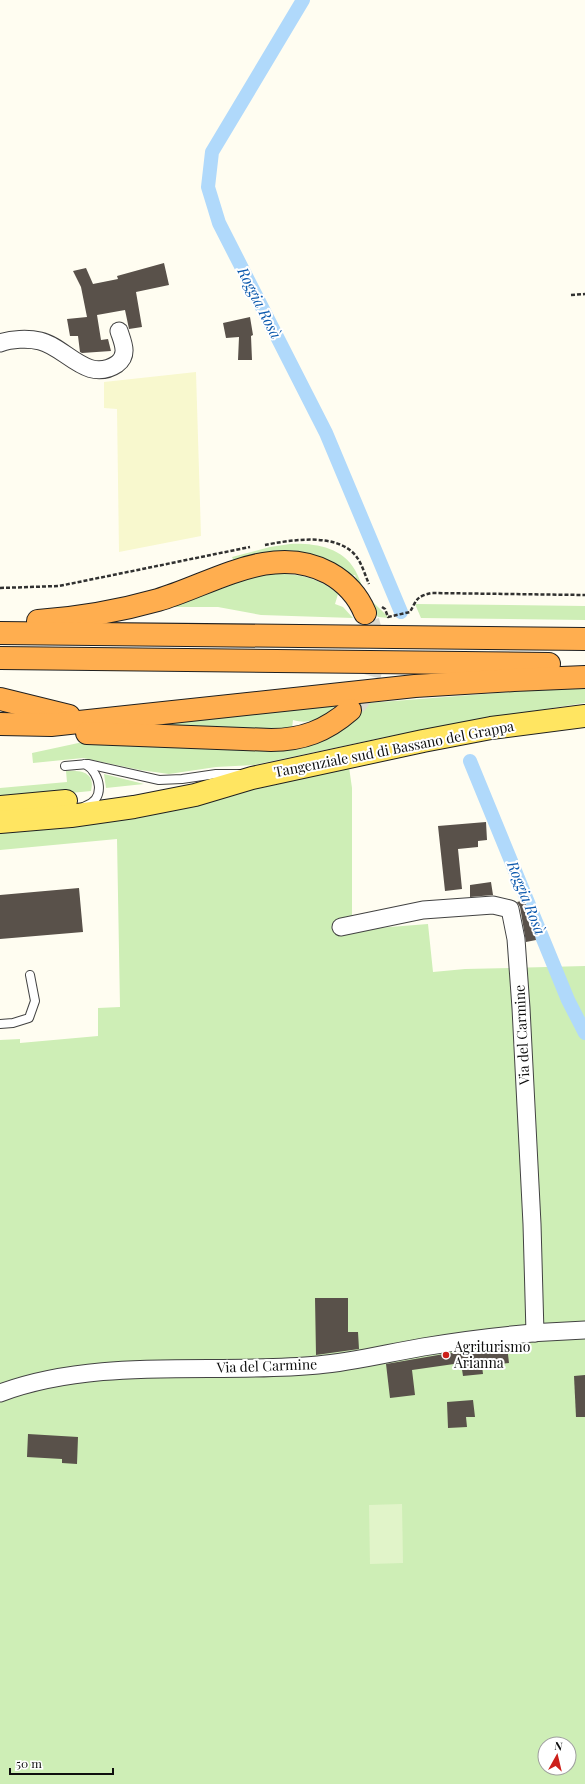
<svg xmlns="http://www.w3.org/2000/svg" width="585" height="1784" viewBox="0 0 585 1784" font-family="'Playfair Display',serif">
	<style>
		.farmland { fill: #f8f8ce }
		.green { fill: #ceeeb6; fill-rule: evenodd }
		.pitch { fill: #e1f4c9 }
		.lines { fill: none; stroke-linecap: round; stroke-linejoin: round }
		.canal { stroke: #b0d9fb; stroke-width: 14 }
		.building { fill: #59514a }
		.motorway-tunnel { stroke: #dbd9cf; stroke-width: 22; stroke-dasharray: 22 11; stroke-linecap: butt }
		.service-casing { stroke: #424242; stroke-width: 10 }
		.minor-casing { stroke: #424242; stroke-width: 19 }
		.primary-casing { stroke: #202020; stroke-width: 24 }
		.motorway-casing { stroke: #202020; stroke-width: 24 }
		.path { stroke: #313131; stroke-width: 2.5; stroke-dasharray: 4 2; stroke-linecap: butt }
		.service { stroke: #fff; stroke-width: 8 }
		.minor { stroke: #fff; stroke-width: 17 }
		.primary { stroke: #ffe561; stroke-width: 22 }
		.motorway { stroke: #ffae4f; stroke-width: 22 }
		.poi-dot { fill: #cc201a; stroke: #fff; stroke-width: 1.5 }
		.labels { text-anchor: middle; stroke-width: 4; stroke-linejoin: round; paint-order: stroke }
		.street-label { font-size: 14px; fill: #0f0f0f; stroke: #fff }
		.poi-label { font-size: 14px; fill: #0f0f0f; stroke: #fff; text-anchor: start }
		.water-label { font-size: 15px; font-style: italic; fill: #0c59ad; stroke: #fff }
	</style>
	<rect width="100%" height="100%" fill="#fffdf1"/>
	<path class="farmland" d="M196 372 201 536 119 552 117 409 104 408V382Z"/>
	<g class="green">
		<path d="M290 544C314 543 342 547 355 570 360 579 363 590 369 598 375 605 383 611 389 618L378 617 359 588 355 575 347 577 236 565 232 557 270 547Z"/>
		<path d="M270 574C296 573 318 577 338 594L335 604 343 607 353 618 261 615 218 607H165L245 579Z"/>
		<path d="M415 604 585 606V620L421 618Z"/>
		<path d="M563 688H585V703L481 719 376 739 254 765 216 767 169 774 140 770 83 758 33 763 32 753 83 742 236 744 355 717 368 703Z"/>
		<path d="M340 702C326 715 313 726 293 720L292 728 257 732 154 728 156 721Z"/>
		<path d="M349 767 352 788V930L428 924 433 972 465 969 585 966V1784H0V1040L20 1039V1043L98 1036V1008L120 1007 117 839 0 850V828ZM545 1744H569V1768H545Z"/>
		<path d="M66 771C80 770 96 772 91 791L0 800V788L67 782Z"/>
		<path d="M104 774 144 784 106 788Z"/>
	</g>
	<path class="pitch" d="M402 1504 403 1563 370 1564 369 1505Z"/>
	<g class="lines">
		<g class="canal">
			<path d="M303 0 212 152 208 187 219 223 326 433 401 612"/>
			<path d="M470 761 568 1000 585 1033"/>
		</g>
	</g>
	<g class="building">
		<path d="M164 263 169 285 136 292 142 327 129 329 125 310 97 315 101 340 108 339 111 351 82 353 80 352 78 336H70L67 319 87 317 81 287 73 271 86 268 93 284 118 279 117 276Z"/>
		<path d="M250 317 253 335 251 336 252 360H238L239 337 226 338 223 323Z"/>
		<path d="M486 822 487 840 478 841V847L458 849 462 889 445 891 438 826Z"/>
		<path d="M491 882 493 895 470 897V885Z"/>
		<path d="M79 888 83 932 0 939V895Z"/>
		<path d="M525 900 529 924H532L536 940 526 942 520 907 517 902Z"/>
		<path d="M315 1298H348V1332H358L359 1349 316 1355Z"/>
		<path d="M507 1346 509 1363 482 1366 483 1374 463 1376 461 1363 412 1370 415 1395 390 1398 386 1364 444 1354Z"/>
		<path d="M585 1375V1417H576L574 1376Z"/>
		<path d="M473 1400 475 1417H466L467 1427 448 1428 447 1402Z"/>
		<path d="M28 1434 78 1437 77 1464 62 1463V1459L27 1457Z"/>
	</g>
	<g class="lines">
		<path class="motorway-tunnel" d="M355 705C375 680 379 643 365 613"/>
		<defs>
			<g id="service">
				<path d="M85 764C101 773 106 800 85 806"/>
				<path d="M65 766 88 764 159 780 182 779 216 774H240"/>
				<path d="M0 1024 13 1023 29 1018 35 1001 30 975"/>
			</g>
			<g id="minor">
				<path d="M0 343C11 339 28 338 40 341 66 347 87 384 117 364 129 355 123 343 119 331"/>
				<path d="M341 927 423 910 493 905 510 909 516 939 521 1008 532 1224 535 1333"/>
				<path d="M0 1393C100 1356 214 1375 318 1365 353 1362 388 1353 423 1347 476 1338 531 1332 585 1330"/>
			</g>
			<g id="primary">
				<path d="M0 807 66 801"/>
				<path d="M0 822 71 816 134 807 195 795 252 778 423 741 491 728 585 716"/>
			</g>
			<g id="motorway">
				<path d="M38 621C78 618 119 611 158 600 212 584 273 542 329 573 345 582 358 596 365 613"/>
				<path d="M0 633 585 639"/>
				<path d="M0 658 549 664"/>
				<path d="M0 699 69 716"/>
				<path d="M0 724 51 725 415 686 514 680 585 677"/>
				<path d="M87 733 271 740C302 740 326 731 350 710"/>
			</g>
		</defs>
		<use href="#service" class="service-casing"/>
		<use href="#minor" class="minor-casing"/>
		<use href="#primary" class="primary-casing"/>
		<use href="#motorway" class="motorway-casing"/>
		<g class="path">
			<path d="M571 295 585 294"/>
			<path d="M265 545C290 540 337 532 356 556 362 564 365 575 369 584"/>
			<path d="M0 588 59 586 250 547"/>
			<path d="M382 607 385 609 388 617 410 612C417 599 417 596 432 593L585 595"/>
		</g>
		<use href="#service" class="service"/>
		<use href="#minor" class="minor"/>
		<use href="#primary" class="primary"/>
		<use href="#motorway" class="motorway"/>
	</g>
	<circle class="poi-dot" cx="446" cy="1355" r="4"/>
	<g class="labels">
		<g class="street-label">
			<text transform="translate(394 749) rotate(-11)" y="5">Tangenziale sud di Bassano del Grappa</text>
			<text transform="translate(522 1035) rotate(-93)" y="5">Via del Carmine</text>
			<text transform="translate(267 1366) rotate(-2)" y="5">Via del Carmine</text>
		</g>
		<g class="poi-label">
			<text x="454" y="1352">Agriturismo<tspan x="454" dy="16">Arianna</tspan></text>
		</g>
		<g class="water-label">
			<text transform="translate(259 303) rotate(63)" y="5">Roggia Rosà</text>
			<text transform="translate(526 898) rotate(68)" y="5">Roggia Rosà</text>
		</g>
	</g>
	<g transform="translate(557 1756) rotate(8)"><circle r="19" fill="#ffffff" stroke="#9f9f9f"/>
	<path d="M0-3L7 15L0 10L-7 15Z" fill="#cc201a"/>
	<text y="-6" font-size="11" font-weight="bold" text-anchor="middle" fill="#0f0f0f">N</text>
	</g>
	<path d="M10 1768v6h103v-6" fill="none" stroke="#0f0f0f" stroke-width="2"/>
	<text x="16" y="1768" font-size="12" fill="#0f0f0f" stroke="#ffffff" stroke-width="3" paint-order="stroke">50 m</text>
</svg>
